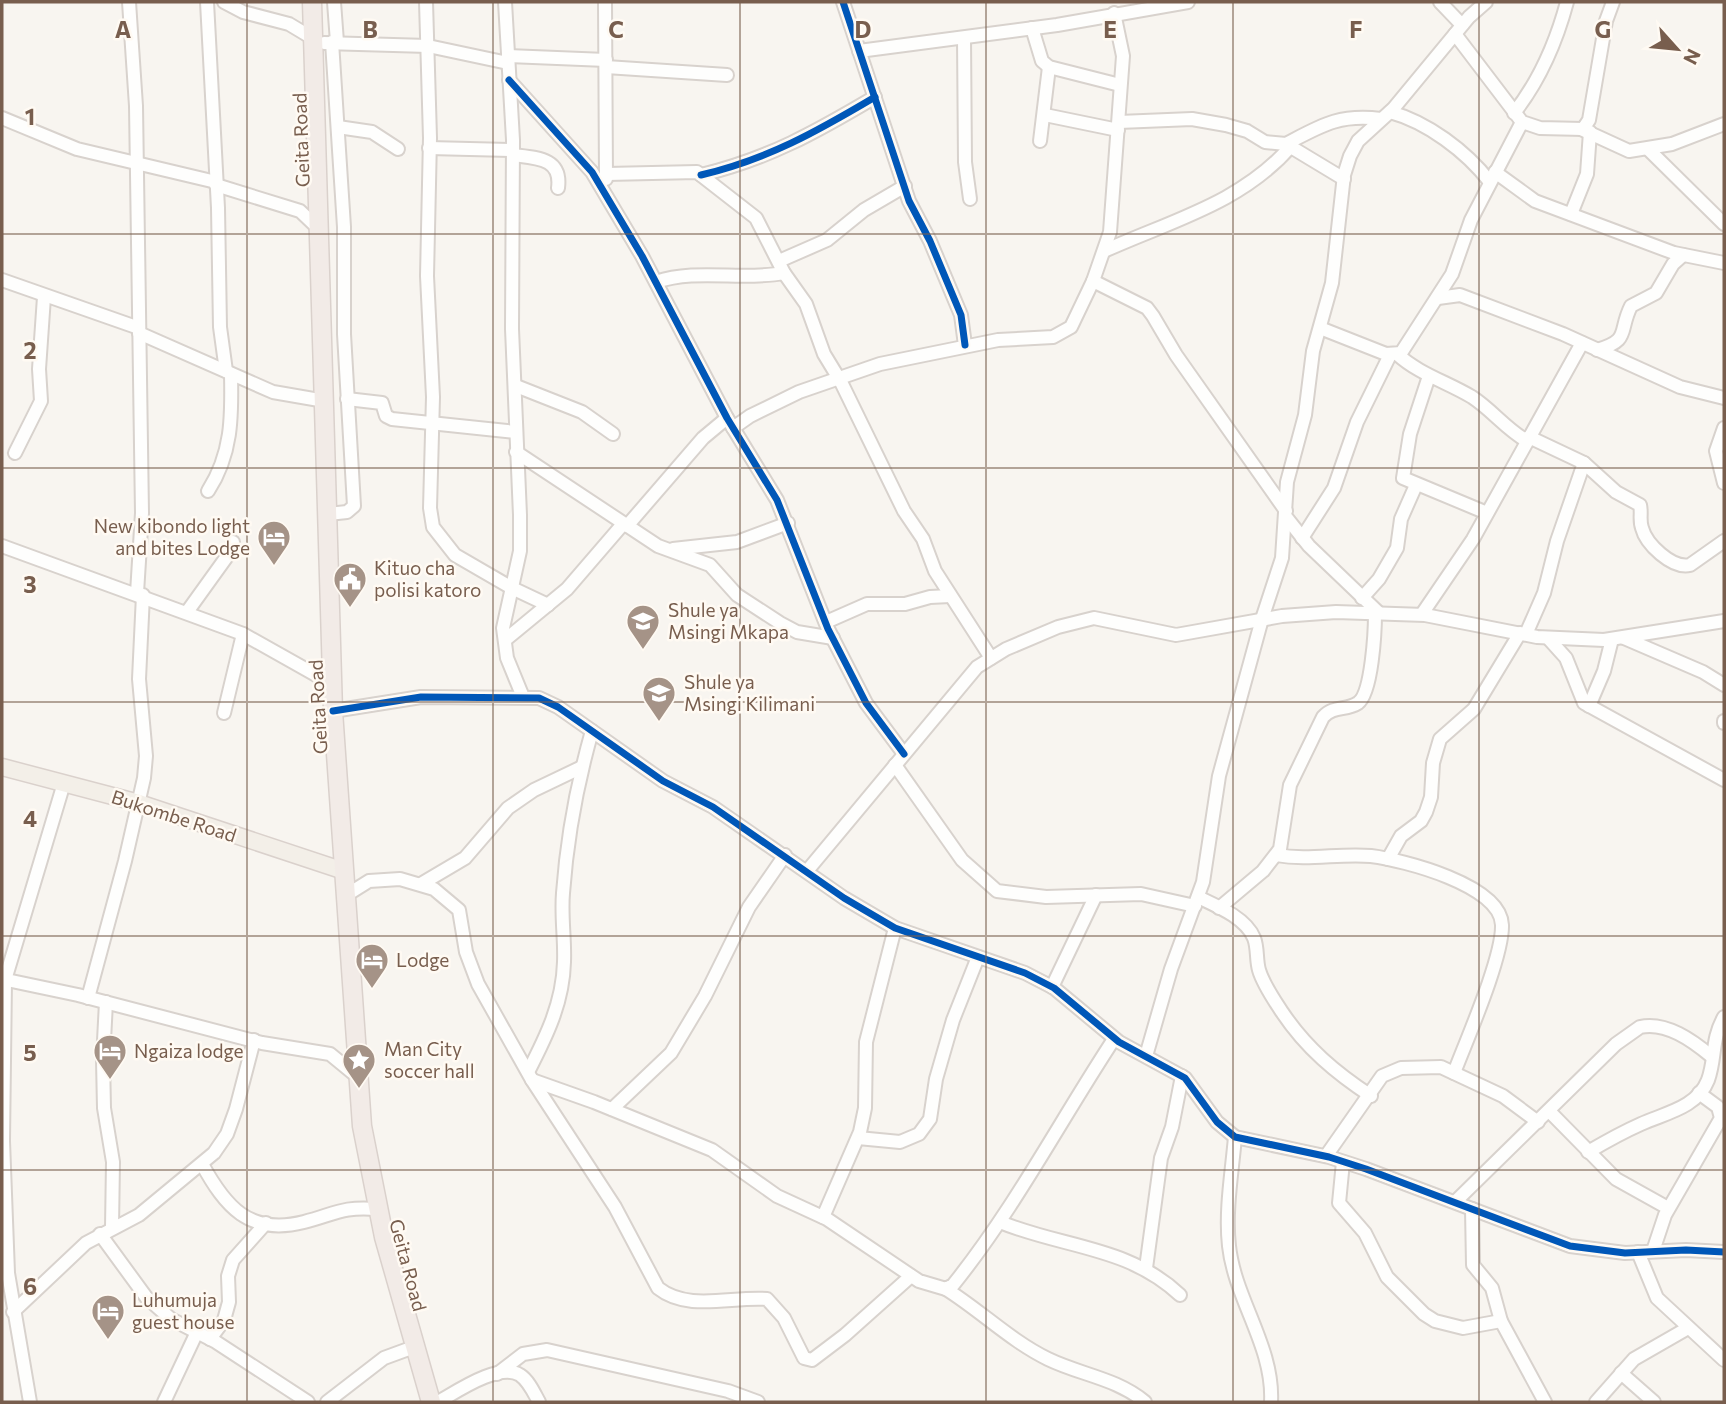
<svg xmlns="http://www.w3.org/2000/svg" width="1726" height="1404" viewBox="0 0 1726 1404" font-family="Commissioner,sans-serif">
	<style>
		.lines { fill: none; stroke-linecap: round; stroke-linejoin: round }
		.minor-casing { stroke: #d8d2cd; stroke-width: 16 }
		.major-casing { stroke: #dad1cc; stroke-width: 19 }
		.highway-casing { stroke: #dad1cc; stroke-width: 21 }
		.minor { stroke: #fefefd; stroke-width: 12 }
		.major { stroke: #f3efe8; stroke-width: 16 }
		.highway { stroke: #f2ebe7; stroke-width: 18 }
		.cycleway-casing { stroke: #fffaf3; stroke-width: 11 }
		.cycleway { stroke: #0057b8; stroke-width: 7 }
		.grid { fill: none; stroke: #785e4e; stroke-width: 2; stroke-opacity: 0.55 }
		.labels { text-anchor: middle; stroke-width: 5; stroke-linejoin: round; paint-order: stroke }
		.street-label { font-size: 19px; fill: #785e4e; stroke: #fffaf3 }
		.poi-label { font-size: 19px; fill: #785e4e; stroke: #fffaf3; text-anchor: start }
		.grid-label { font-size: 23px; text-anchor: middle; font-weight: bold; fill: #785e4e; stroke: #fffaf3; stroke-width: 5; stroke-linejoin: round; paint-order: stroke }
	</style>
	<rect width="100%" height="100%" fill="#f8f5f0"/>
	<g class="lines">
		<defs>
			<g id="minor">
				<path d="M129 2 136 106 142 513 137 593"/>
				<path d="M207 2 218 208 220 327 226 371"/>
				<path d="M224 2 243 12 289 24 314 39"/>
				<path d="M334 2 337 42"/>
				<path d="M426 2 430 138 427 276 433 397 430 508 433 527 455 555 512 588 548 605"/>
				<path d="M505 2 513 140 512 329 520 515V551L503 628 507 658 523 697"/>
				<path d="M605 2 606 179"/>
				<path d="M843 2 909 201 930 241 961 315 965 345"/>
				<path d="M1440 2 1462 25"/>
				<path d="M1032 28 1042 61 1049 67 1120 85"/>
				<path d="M1455 34 1522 122 1540 128 1583 129 1589 120 1606 21 1613 2"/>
				<path d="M964 38 965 162 970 199"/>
				<path d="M324 43 428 46 508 63"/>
				<path d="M859 51 1057 25 1188 2"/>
				<path d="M508 56 606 60"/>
				<path d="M606 67 727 75"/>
				<path d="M509 80 592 172 642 256 727 418 777 500 828 629 866 703 904 754"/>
				<path d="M1390 112C1427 122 1466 151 1490 182"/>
				<path d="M1514 113C1540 80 1556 43 1567 2"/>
				<path d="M1045 115 1118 130"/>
				<path d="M2 118 77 149 216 182"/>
				<path d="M1119 122 1192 119 1226 125 1247 131 1265 142 1286 144 1344 179"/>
				<path d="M338 127 372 132 398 149"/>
				<path d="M1581 129 1629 151 1672 144 1724 124"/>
				<path d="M1040 141 1049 67"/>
				<path d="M1286 144C1322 125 1339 114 1381 119"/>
				<path d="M429 148 513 150"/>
				<path d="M1648 149 1724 224"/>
				<path d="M513 155C537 158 562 158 558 188"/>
				<path d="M1495 172 1535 201 1674 253 1724 263"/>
				<path d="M607 174 697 172 756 218 784 273 806 304 824 354 841 382 904 511 923 539 935 571 991 658"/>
				<path d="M701 175C768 159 816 132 875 97"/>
				<path d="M216 185 300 211 320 230"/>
				<path d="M1571 214 1587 174 1590 132"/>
				<path d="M1104 251C1170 221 1242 203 1291 146"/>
				<path d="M779 261 827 240 864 210 905 186"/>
				<path d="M2 280 139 328"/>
				<path d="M1093 281 1147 308 1153 316 1176 355 1286 511"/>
				<path d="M656 282C697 268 741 281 784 273"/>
				<path d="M1438 298 1460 295 1563 334 1680 387 1724 398"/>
				<path d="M1320 328 1386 354 1401 353 1452 274 1471 220 1522 122"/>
				<path d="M139 333 273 392 325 401"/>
				<path d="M1597 350C1631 340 1618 332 1631 306L1656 293 1673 264 1683 255"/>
				<path d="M1397 354C1419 374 1447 382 1472 397 1492 410 1506 429 1527 441"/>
				<path d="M1429 376 1410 434 1403 478 1487 513"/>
				<path d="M516 386 582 412 613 434"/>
				<path d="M347 399 382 403 386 416 392 419 516 432"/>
				<path d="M733 428 750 416 799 392 880 364 998 340 1053 337 1071 327 1093 281 1110 232 1123 56 1114 13"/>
				<path d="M1724 428 1716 451 1724 483"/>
				<path d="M1529 437 1584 463 1616 492 1640 505C1642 513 1639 520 1642 528 1646 544 1672 569 1690 565L1724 541"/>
				<path d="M516 452 658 546 710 565 737 595 780 623 797 632 833 638"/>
				<path d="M15 453 41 401 39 369 44 297"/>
				<path d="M208 491C232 454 232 417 231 374"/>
				<path d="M328 514 347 512 354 506 344 334V227L332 42"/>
				<path d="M1286 517 1309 546 1379 613"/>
				<path d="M627 526 703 438 727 418"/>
				<path d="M1302 538 1334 488 1357 422 1390 355"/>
				<path d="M2 546 243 634 332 684"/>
				<path d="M673 549 737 542 788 523"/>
				<path d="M1362 598 1379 579 1397 548 1401 519 1416 485"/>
				<path d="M187 612 228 555 233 542"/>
				<path d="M1422 614 1473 539 1582 343"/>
				<path d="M826 622 867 604H905L930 597 950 596"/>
				<path d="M1526 634 1544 593 1557 541 1584 463"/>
				<path d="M1548 638 1566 658 1584 703 1724 780"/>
				<path d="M1624 638 1703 672 1724 685"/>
				<path d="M505 640 567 589 623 524"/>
				<path d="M1589 706 1604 671 1612 639"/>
				<path d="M333 711 421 697 539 698 558 707 663 781 713 807 844 898 895 928 1025 973 1054 988 1119 1042 1185 1078 1217 1122 1235 1137 1329 1157 1366 1169 1570 1246 1625 1253 1686 1250 1724 1252"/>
				<path d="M224 713 243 634"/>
				<path d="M1724 721V723"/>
				<path d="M895 765 962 860 997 891 1046 897 1141 894 1195 906"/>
				<path d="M1276 855C1309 861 1339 853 1371 856 1403 860 1501 885 1502 925 1503 957 1467 1039 1454 1073"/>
				<path d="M1388 859 1401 836 1421 821 1426 812 1431 797 1433 763 1440 739 1474 709 1520 633"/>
				<path d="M807 871 977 667 1006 649 1058 627 1094 618 1176 635 1282 616 1336 612 1425 615 1537 637 1604 640 1724 621"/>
				<path d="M421 884 465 858 508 808 534 790 582 767"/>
				<path d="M345 896 369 881 400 879 434 889 459 910 466 952 478 984 532 1080 615 1207 658 1288C688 1312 732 1296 767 1299L784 1318 804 1358 812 1360 845 1335 911 1276"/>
				<path d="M1198 897C1217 906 1246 918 1254 938 1258 948 1256 960 1259 970 1263 984 1274 1000 1282 1012 1306 1048 1336 1073 1371 1096"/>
				<path d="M1219 908 1263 871 1280 849 1290 785 1323 717C1334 705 1346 711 1358 703 1372 693 1375 631 1375 613"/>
				<path d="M2 979 78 995 262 1043 330 1054 358 1077"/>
				<path d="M1052 987 1096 895"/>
				<path d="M88 998 125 861 144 778 146 756 139 679 143 595"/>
				<path d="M106 1002 103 1060 104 1108 113 1162 112 1227"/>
				<path d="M1146 1056 1171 969 1203 882 1219 776 1262 619 1282 558 1287 482 1305 415 1313 351 1332 283 1344 175 1350 156 1358 141 1393 109 1469 17 1486 2"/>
				<path d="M528 1072C546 1037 563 1003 564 962 565 939 561 917 563 893 567 838 577 784 592 731"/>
				<path d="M532 1080 594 1102 712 1150 777 1196 827 1219 919 1281 946 1289 953 1285C1015 1208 1060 1121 1114 1039"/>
				<path d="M612 1109 671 1053 705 996 749 907 785 855"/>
				<path d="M1550 1112 1616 1179 1668 1208"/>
				<path d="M1235 1137C1232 1172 1225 1211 1229 1246 1235 1300 1274 1347 1271 1402"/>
				<path d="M858 1138 900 1142 919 1134 930 1119 936 1079 953 1020 978 957"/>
				<path d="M1588 1152C1605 1142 1623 1132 1641 1124 1665 1113 1697 1108 1708 1080 1716 1058 1711 1040 1724 1017"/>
				<path d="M1326 1156 1382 1076 1401 1068 1441 1067 1503 1096 1538 1122"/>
				<path d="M1343 1162 1339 1203 1365 1233 1387 1277 1424 1314 1435 1321 1463 1328 1501 1321"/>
				<path d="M202 1164C225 1206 249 1236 304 1222 335 1214 343 1206 377 1209"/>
				<path d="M1455 1202 1616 1044 1640 1027C1666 1021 1693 1041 1711 1056"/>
				<path d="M1472 1209 1473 1265 1492 1288 1501 1321 1545 1402"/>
				<path d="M823 1217 860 1132 865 1108 866 1042 895 928"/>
				<path d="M1000 1222C1063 1248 1128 1246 1180 1295"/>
				<path d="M100 1234 146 1297 171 1319 216 1342 308 1402"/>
				<path d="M1653 1251 1665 1215 1721 1118 1718 1107 1699 1093"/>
				<path d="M1638 1252 1657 1298 1724 1360"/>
				<path d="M1146 1268 1161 1158 1172 1127 1182 1076"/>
				<path d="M946 1289C981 1311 1011 1341 1048 1359 1081 1375 1116 1378 1145 1402"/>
				<path d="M13 1312 86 1243 139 1215 214 1153 227 1134 236 1109 254 1040"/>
				<path d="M210 1339 224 1320 229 1302 228 1276 233 1260 266 1223"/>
				<path d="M1621 1373 1654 1402"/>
				<path d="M497 1374 523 1354 547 1350 728 1391 758 1402"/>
				<path d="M30 1402 8 1273 3 1141 5 980 64 783"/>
				<path d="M164 1402 197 1332"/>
				<path d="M327 1402 384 1358 414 1347"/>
				<path d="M438 1402C456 1392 499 1362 520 1375 529 1381 534 1393 539 1402"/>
				<path d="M1596 1402 1634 1359 1688 1328"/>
			</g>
			<path id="major" d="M2 767 139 803 344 871"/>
			<path id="highway" d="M312 2 333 711 362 1126 384 1237 431 1402"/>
		</defs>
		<use href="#minor" class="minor-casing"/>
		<use href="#major" class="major-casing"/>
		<use href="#highway" class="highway-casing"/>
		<use href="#minor" class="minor"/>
		<use href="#major" class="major"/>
		<use href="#highway" class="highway"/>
		<defs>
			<g id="cycleway">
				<path d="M843 2 909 201 930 241 961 315 965 345"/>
				<path d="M509 80 592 172 642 256 727 418 777 500 828 629 866 703 904 754"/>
				<path d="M701 175C768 159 816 132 875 97"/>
				<path d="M333 711 421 697 539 698 558 707 663 781 713 807 844 898 895 928 1025 973 1054 988 1119 1042 1185 1078 1217 1122 1235 1137 1329 1157 1366 1169 1570 1246 1625 1253 1686 1250 1724 1252"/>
			</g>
		</defs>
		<use href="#cycleway" class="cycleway-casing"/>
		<use href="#cycleway" class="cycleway"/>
	</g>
	<path class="grid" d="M247 2V1402M493 2V1402M740 2V1402M986 2V1402M1233 2V1402M1479 2V1402M2 234H1724M2 468H1724M2 702H1724M2 936H1724M2 1170H1724"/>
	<defs>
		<symbol id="hotel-pin" viewBox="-11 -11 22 30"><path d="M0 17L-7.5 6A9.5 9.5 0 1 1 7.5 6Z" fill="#a59387" stroke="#fffaf3"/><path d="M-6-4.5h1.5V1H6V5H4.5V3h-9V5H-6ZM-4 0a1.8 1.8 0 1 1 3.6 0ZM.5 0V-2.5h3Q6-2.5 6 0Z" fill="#fff"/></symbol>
		<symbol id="civic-pin" viewBox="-11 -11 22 30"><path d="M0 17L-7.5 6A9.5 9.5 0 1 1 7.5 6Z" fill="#a59387" stroke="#fffaf3"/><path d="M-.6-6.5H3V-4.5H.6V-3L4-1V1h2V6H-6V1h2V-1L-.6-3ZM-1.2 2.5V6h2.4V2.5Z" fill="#fff"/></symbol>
		<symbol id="school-pin" viewBox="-11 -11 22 30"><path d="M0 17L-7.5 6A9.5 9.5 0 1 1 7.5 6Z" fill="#a59387" stroke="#fffaf3"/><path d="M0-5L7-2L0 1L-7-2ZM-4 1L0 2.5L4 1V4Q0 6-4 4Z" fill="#fff"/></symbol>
		<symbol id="sight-pin" viewBox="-11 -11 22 30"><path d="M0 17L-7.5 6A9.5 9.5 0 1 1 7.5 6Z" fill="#a59387" stroke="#fffaf3"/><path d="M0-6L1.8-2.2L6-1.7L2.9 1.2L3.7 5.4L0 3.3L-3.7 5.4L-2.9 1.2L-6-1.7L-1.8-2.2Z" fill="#fff"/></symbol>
	</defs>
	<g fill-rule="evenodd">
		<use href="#hotel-pin" x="255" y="518" width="38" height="52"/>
		<use href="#civic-pin" x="331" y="560" width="38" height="52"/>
		<use href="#school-pin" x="624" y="602" width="38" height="52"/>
		<use href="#school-pin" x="640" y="674" width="38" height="52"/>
		<use href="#hotel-pin" x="353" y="941" width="38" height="52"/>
		<use href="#hotel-pin" x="91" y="1032" width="38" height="52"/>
		<use href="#sight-pin" x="340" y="1041" width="38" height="52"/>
		<use href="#hotel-pin" x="89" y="1292" width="38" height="52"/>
	</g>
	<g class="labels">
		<g class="street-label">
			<text transform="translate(301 140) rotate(-92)" y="7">Geita Road</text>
			<text transform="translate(318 707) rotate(-93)" y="7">Geita Road</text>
			<text transform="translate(174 816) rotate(18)" y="7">Bukombe Road</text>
			<text transform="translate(408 1265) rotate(75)" y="7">Geita Road</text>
		</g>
		<g class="poi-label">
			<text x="250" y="533" text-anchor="end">New kibondo light<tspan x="250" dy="22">and bites Lodge</tspan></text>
			<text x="374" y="575">Kituo cha<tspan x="374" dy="22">polisi katoro</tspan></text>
			<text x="668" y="617">Shule ya<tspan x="668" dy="22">Msingi Mkapa</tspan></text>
			<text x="684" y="689">Shule ya<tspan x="684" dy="22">Msingi Kilimani</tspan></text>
			<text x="396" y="967">Lodge</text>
			<text x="384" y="1056">Man City<tspan x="384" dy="22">soccer hall</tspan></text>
			<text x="134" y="1058">Ngaiza lodge</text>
			<text x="132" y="1307">Luhumuja<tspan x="132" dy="22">guest house</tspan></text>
		</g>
	</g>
	<g class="grid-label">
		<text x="123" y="38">A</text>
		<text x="370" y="38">B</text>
		<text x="616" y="38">C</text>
		<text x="863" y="38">D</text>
		<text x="1110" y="38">E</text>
		<text x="1356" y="38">F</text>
		<text x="1603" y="38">G</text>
		<text x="30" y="125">1</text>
		<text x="30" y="359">2</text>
		<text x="30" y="593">3</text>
		<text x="30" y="827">4</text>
		<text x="30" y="1061">5</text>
		<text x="30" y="1295">6</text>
	</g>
	<rect width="1726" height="1404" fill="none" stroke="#785e4e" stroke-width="7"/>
	<g transform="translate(1677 49) rotate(117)" stroke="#fffaf3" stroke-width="5" paint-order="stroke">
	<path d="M0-5L12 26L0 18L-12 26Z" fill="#785e4e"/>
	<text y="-10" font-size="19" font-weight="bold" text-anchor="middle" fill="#785e4e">N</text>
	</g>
</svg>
